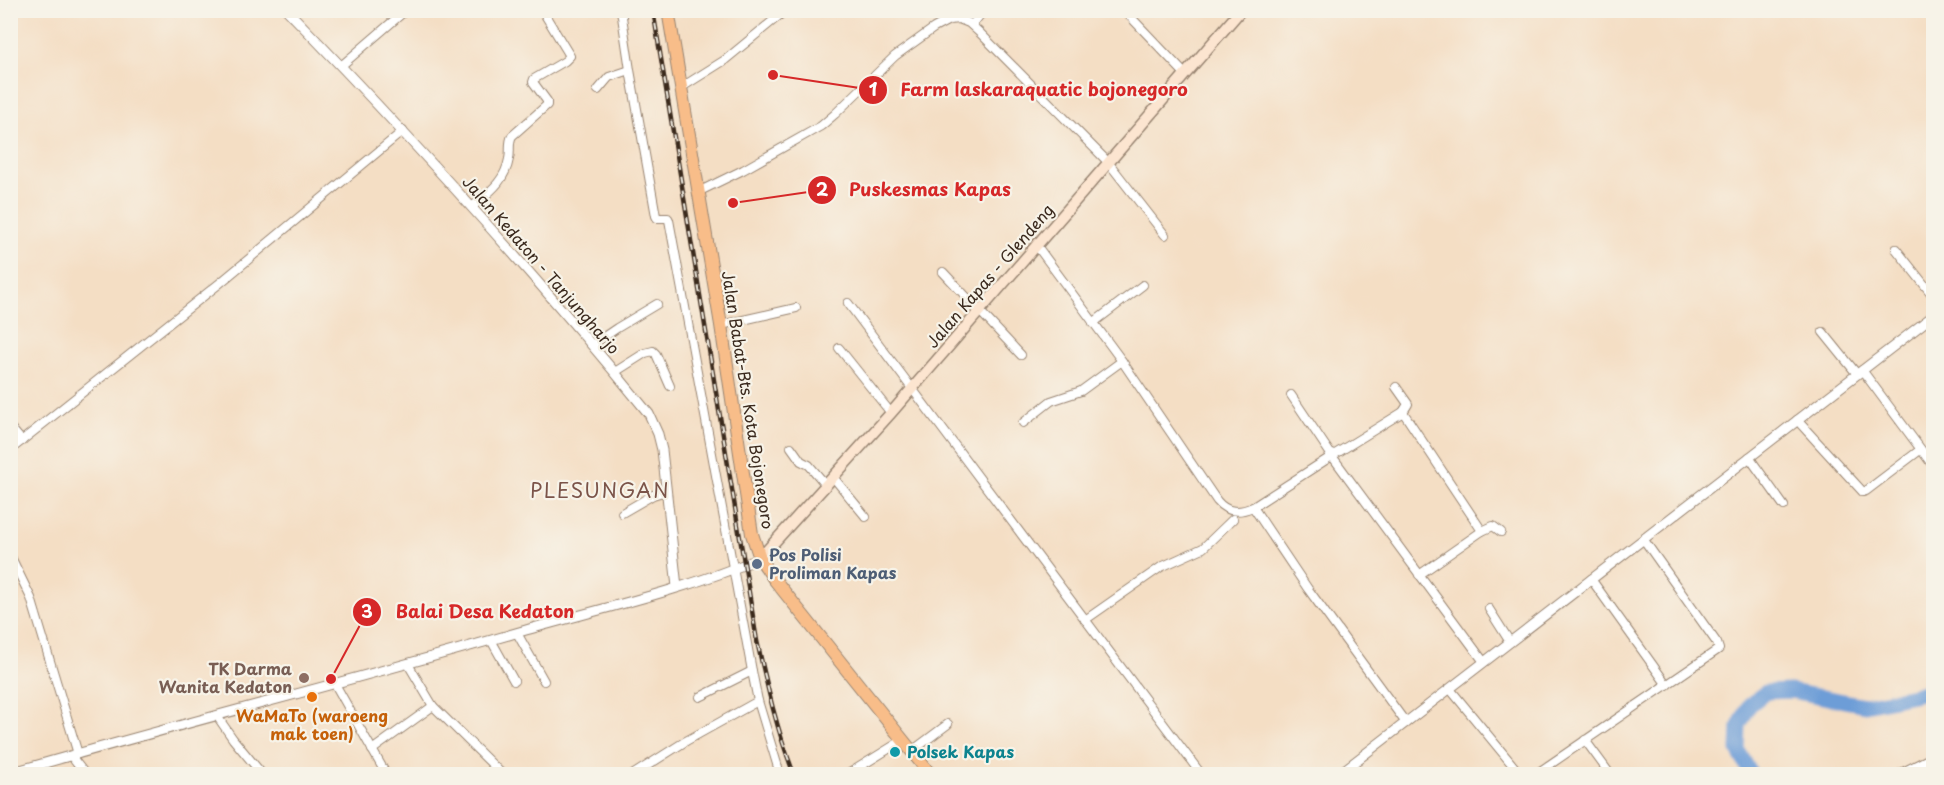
<svg xmlns="http://www.w3.org/2000/svg" width="1944" height="785" viewBox="0 0 1944 785" font-family="'Playpen Sans',sans-serif">
	<style>
		.lines { fill: none; stroke-linecap: round; stroke-linejoin: round }
		.river { stroke: #6d9dd7; stroke-width: 15 }
		.minor-casing { stroke: #988471; stroke-width: 10 }
		.tertiary-casing { stroke: #988471; stroke-width: 11 }
		.secondary-casing { stroke: #988471; stroke-width: 13 }
		.trunk-casing { stroke: #988471; stroke-width: 14 }
		.minor { stroke: #fff; stroke-width: 8 }
		.tertiary { stroke: #fff; stroke-width: 9 }
		.secondary { stroke: #fce5d0; stroke-width: 10 }
		.trunk { stroke: #f8bd89; stroke-width: 12 }
		.rail-casing { stroke: #3b2a1e; stroke-width: 4.5 }
		.rail { stroke: #f7f3e8; stroke-width: 2; stroke-dasharray: 7; stroke-linecap: butt }
		.service-dot { fill: #5c6f8a; stroke: #f7f3e8; stroke-width: 2 }
		.education-dot { fill: #8d6e63; stroke: #f7f3e8; stroke-width: 2 }
		.food-dot { fill: #e8710a; stroke: #f7f3e8; stroke-width: 2 }
		.culture-dot { fill: #0f9aa8; stroke: #f7f3e8; stroke-width: 2 }
		.labels { text-anchor: middle; stroke-width: 4.5; stroke-linejoin: round; paint-order: stroke }
		.street-label { font-size: 16px; fill: #3b2a1e; stroke: #f7f3e8 }
		.service-label { font-size: 16px; font-weight: bold; fill: #4e5e75; stroke: #f7f3e8; text-anchor: start }
		.education-label { font-size: 16px; font-weight: bold; fill: #785e54; stroke: #f7f3e8; text-anchor: end }
		.food-label { font-size: 16px; font-weight: bold; fill: #c56008; stroke: #f7f3e8 }
		.culture-label { font-size: 16px; font-weight: bold; fill: #0d838f; stroke: #f7f3e8; text-anchor: start }
		.quarter-label { font-size: 20px; letter-spacing: 1.5px; fill: #7b5449; stroke: #f7f3e8 }
		.leader { fill: none; stroke: #d62828; stroke-width: 2 }
		.callout-dot { fill: #d62828; stroke: #f7f3e8; stroke-width: 2 }
		.mark-label { font-size: 18px; text-anchor: middle; font-weight: bold; fill: #fff }
		.callout-label { font-size: 18px; text-anchor: middle; font-weight: bold; fill: #d62828; stroke: #f7f3e8; stroke-width: 4.5; stroke-linejoin: round; paint-order: stroke }
	</style>
	<rect width="100%" height="100%" fill="#f7f3e8"/>
	<filter id="ink" filterUnits="userSpaceOnUse"><feTurbulence type="fractalNoise" baseFrequency=".0167" numOctaves="2"/><feDisplacementMap in="SourceGraphic" scale="12" xChannelSelector="R" yChannelSelector="G"/><feConvolveMatrix kernelMatrix="1 2 1 2 8 2 1 2 1" color-interpolation-filters="sRGB"/></filter>
	<filter id="wash" filterUnits="userSpaceOnUse"><feTurbulence type="fractalNoise" baseFrequency=".008" numOctaves="4" result="noise"/><feDisplacementMap in="SourceGraphic" scale="24" xChannelSelector="R" yChannelSelector="G"/><feGaussianBlur stdDeviation="1.35" result="paint"/><feColorMatrix in="noise" values="0 0 0 0 0 0 0 0 0 0 0 0 0 0 0 0 0 1.4 0 .05"/><feComposite in="paint" operator="in"/></filter>
	<g filter="url(#wash)">
		<rect width="100%" height="100%" fill="#f4dec4"/>
		<g class="lines">
			<path class="river" d="M1751 774 1738 750 1739 726 1749 706 1766 692 1791 691 1865 705 1913 695 1934 689"/>
		</g>
	</g>
	<g filter="url(#ink)">
		<g class="lines">
			<defs>
				<g id="minor">
					<path d="M621 10 630 70 656 216 657 218H668L669 220 752 671 758 701 780 774"/>
					<path d="M1124 10 1185 74"/>
					<path d="M972 25 984 10"/>
					<path d="M341 66 406 10"/>
					<path d="M682 87 725 60 786 10"/>
					<path d="M598 90 609 77 630 70"/>
					<path d="M698 192 743 170 821 126 835 114 895 56 934 28 949 20 959 19 969 23 981 34 1108 162 1165 235"/>
					<path d="M472 207C488 193 505 182 509 159 511 151 508 143 512 136L547 105V101L533 82 534 79 565 61 570 56 542 10"/>
					<path d="M1037 246 1122 361 1217 501C1227 513 1239 513 1253 507L1308 589 1406 723"/>
					<path d="M1896 249 1934 297"/>
					<path d="M943 272 1021 355"/>
					<path d="M848 303 1201 774"/>
					<path d="M1093 323 1143 285"/>
					<path d="M721 325 796 308"/>
					<path d="M1823 332 1857 374"/>
					<path d="M592 345 617 328 657 304"/>
					<path d="M839 348 891 413"/>
					<path d="M1862 370 1934 467"/>
					<path d="M615 372 645 353 653 351 656 354 670 386"/>
					<path d="M1396 387 1408 404 1403 412"/>
					<path d="M1291 395 1332 456 1403 412 1482 531 1419 575"/>
					<path d="M1797 420 1863 492 1866 491 1920 450"/>
					<path d="M1023 423 1051 401 1081 391 1122 361"/>
					<path d="M10 427 22 441"/>
					<path d="M791 447 801 461 809 465 826 485"/>
					<path d="M10 450 220 283 403 131"/>
					<path d="M1749 457 1784 506"/>
					<path d="M833 477 866 517"/>
					<path d="M1253 507 1332 456 1484 662"/>
					<path d="M622 513 653 495 666 491"/>
					<path d="M1482 531 1493 526 1501 532"/>
					<path d="M10 555 31 598 78 754"/>
					<path d="M1591 579 1667 685"/>
					<path d="M1489 609 1510 642"/>
					<path d="M1085 620 1161 567 1203 548 1233 519"/>
					<path d="M517 633 544 681"/>
					<path d="M491 640 514 681"/>
					<path d="M408 664 433 706"/>
					<path d="M335 684 386 774"/>
					<path d="M1450 689 1520 774"/>
					<path d="M700 697 752 671"/>
					<path d="M217 716 233 739 262 774"/>
					<path d="M1585 740 1610 774"/>
					<path d="M372 750 433 706 502 774"/>
					<path d="M912 751 948 724"/>
					<path d="M71 756 85 774"/>
					<path d="M634 774 686 741 758 701"/>
					<path d="M848 774 903 740"/>
					<path d="M1536 774 1719 649 1717 643 1644 540"/>
					<path d="M1899 774 1934 756"/>
				</g>
				<g id="tertiary">
					<path d="M287 10C413 140 535 274 649 414L658 434 662 450 677 587"/>
					<path d="M10 773C182 723 355 680 526 630 604 608 685 590 760 558"/>
					<path d="M1339 774 1934 315"/>
				</g>
				<path id="secondary" d="M760 558 891 413 1241 10"/>
				<path id="trunk" d="M668 10 721 325 752 534 760 558 774 579 930 774"/>
			</defs>
			<use href="#minor" class="minor-casing"/>
			<use href="#tertiary" class="tertiary-casing"/>
			<use href="#secondary" class="secondary-casing"/>
			<use href="#trunk" class="trunk-casing"/>
			<use href="#minor" class="minor"/>
			<use href="#tertiary" class="tertiary"/>
			<use href="#secondary" class="secondary"/>
			<use href="#trunk" class="trunk"/>
			<defs>
				<path id="rail" d="M653 10 757 641C767 686 777 731 794 774"/>
			</defs>
			<use href="#rail" class="rail-casing"/>
			<use href="#rail" class="rail"/>
		</g>
	</g>
	<circle class="service-dot" cx="757" cy="564" r="6"/>
	<circle class="education-dot" cx="304" cy="678" r="6"/>
	<circle class="food-dot" cx="312" cy="697" r="6"/>
	<circle class="culture-dot" cx="895" cy="752" r="6"/>
	<g class="labels">
		<g class="street-label">
			<text transform="translate(541 265) rotate(49)" y="6">Jalan Kedaton - Tanjungharjo</text>
			<text transform="translate(990 276) rotate(-49)" y="6">Jalan Kapas - Glendeng</text>
			<text transform="translate(748 400) rotate(81)" y="6">Jalan Babat-Bts. Kota Bojonegoro</text>
		</g>
		<g class="service-label">
			<text x="769" y="561">Pos Polisi<tspan x="769" dy="18">Proliman Kapas</tspan></text>
		</g>
		<g class="education-label">
			<text x="292" y="675">TK Darma<tspan x="292" dy="18">Wanita Kedaton</tspan></text>
		</g>
		<g class="food-label">
			<text x="312" y="722">WaMaTo (waroeng<tspan x="312" dy="18">mak toen)</tspan></text>
		</g>
		<g class="culture-label">
			<text x="907" y="758">Polsek Kapas</text>
		</g>
		<g class="quarter-label">
			<text x="600" y="498">PLESUNGAN</text>
		</g>
	</g>
	<path class="leader" d="M773 75L873 90M733 203L822 190M331 679L367 612"/>
	<g class="callout-dot">
		<circle cx="773" cy="75" r="6"/>
		<circle cx="733" cy="203" r="6"/>
		<circle cx="331" cy="679" r="6"/>
		<circle cx="873" cy="90" r="15"/>
		<circle cx="822" cy="190" r="15"/>
		<circle cx="367" cy="612" r="15"/>
	</g>
	<g class="mark-label">
		<text x="873" y="96">1</text>
		<text x="822" y="196">2</text>
		<text x="367" y="618">3</text>
	</g>
	<g class="callout-label">
		<text x="1044" y="96">Farm laskaraquatic bojonegoro</text>
		<text x="930" y="196">Puskesmas Kapas</text>
		<text x="485" y="618">Balai Desa Kedaton</text>
	</g>
	<rect width="1944" height="785" fill="none" stroke="#f7f3e8" stroke-width="36"/>
</svg>
